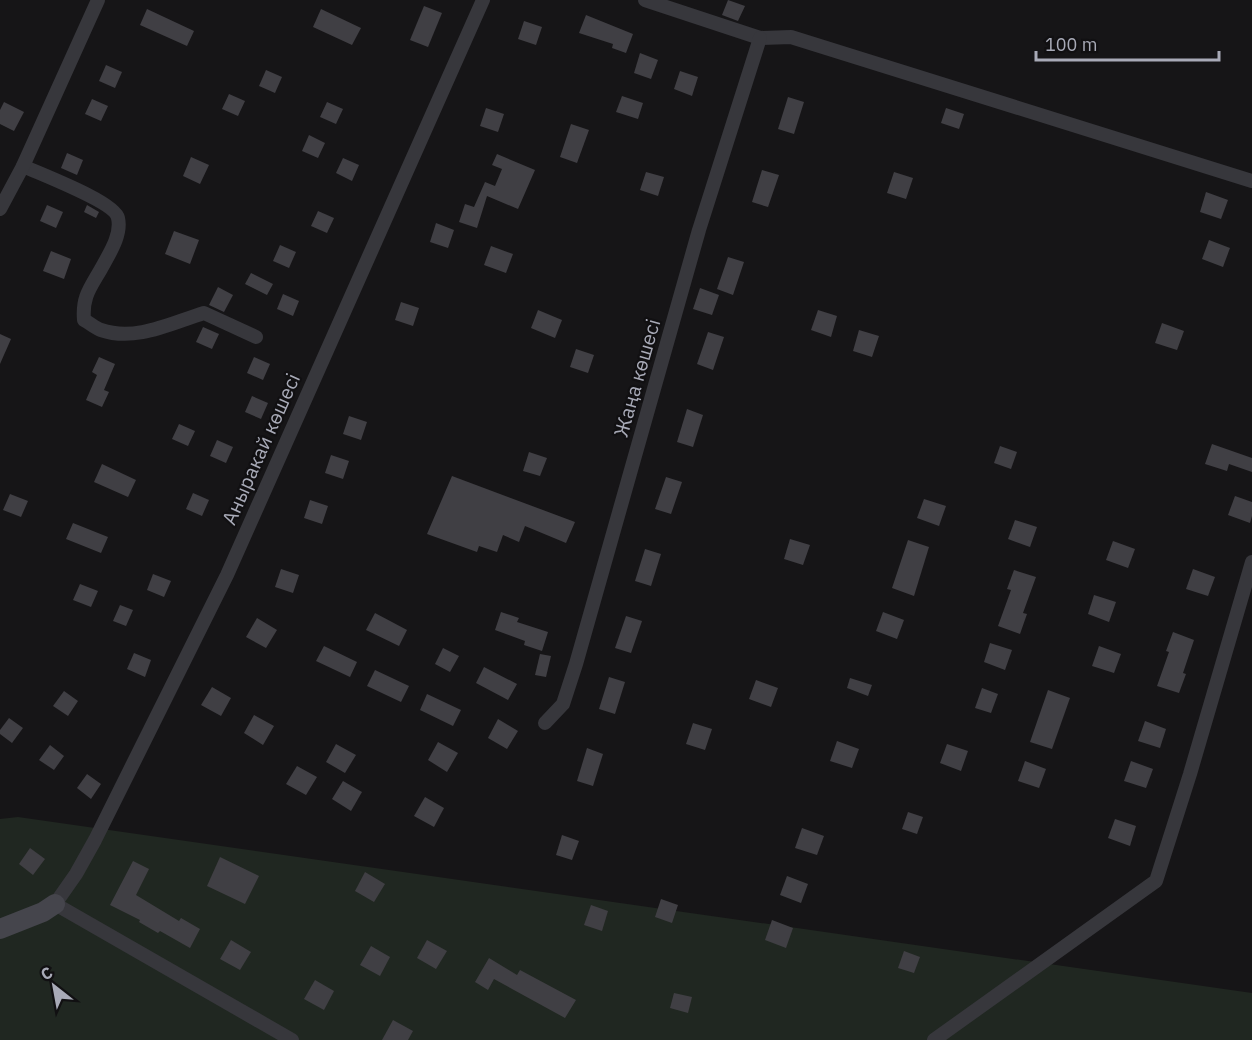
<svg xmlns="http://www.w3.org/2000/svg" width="1252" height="1040" viewBox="0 0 1252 1040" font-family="'IBM Plex Sans',sans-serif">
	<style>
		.green { fill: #202721 }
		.building { fill: #403f44 }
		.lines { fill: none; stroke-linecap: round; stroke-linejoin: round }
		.street { stroke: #37373c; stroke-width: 14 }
		.secondary { stroke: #45454c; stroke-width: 20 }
		.labels { text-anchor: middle; stroke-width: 4.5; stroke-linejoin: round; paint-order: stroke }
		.street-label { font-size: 20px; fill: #a8aab7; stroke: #111012 }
	</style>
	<rect width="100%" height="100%" fill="#161517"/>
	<path class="green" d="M18 817 1252 993V1040H0V819Z"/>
	<g class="building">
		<path d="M728 0 745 6 738 21 722 15Z"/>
		<path d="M424 6 442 13 428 47 410 40Z"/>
		<path d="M147 9 194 31 187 46 140 25Z"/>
		<path d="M321 9 361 28 352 45 313 27Z"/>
		<path d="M586 15 633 34 626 53 612 48 613 44 579 33Z"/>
		<path d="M524 21 542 27 536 45 518 39Z"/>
		<path d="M640 53 658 60 651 79 634 73Z"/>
		<path d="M106 65 122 72 115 88 99 81Z"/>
		<path d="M266 70 282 77 275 93 259 86Z"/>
		<path d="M680 71 698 77 692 96 674 89Z"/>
		<path d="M229 94 245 101 238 116 222 109Z"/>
		<path d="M622 96 643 103 638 119 616 112Z"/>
		<path d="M788 97 804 102 794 134 778 129Z"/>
		<path d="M92 99 108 106 101 121 85 114Z"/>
		<path d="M4 102 24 112 14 131 0 124V110Z"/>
		<path d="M327 102 343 109 336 124 320 117Z"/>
		<path d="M486 108 504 114 498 132 480 126Z"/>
		<path d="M946 108 964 114 959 129 941 123Z"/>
		<path d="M571 124 589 130 577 163 560 157Z"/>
		<path d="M309 135 325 143 318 158 302 151Z"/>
		<path d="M67 153 83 160 77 175 61 168Z"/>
		<path d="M497 154 535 170 518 209 487 196 477 228 459 222 465 204 474 207 485 182 495 186 502 169 492 165Z"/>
		<path d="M191 157 209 165 200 184 183 176Z"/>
		<path d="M343 158 359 165 352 181 336 173Z"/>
		<path d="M762 170 779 175 768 207 752 202Z"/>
		<path d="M646 172 664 177 658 196 640 190Z"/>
		<path d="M894 172 913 178 906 199 887 193Z"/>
		<path d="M1206 192 1228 200 1221 219 1200 212Z"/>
		<path d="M47 205 63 212 56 228 40 221Z"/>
		<path d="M87 205 99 212 96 218 84 212Z"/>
		<path d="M318 211 334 218 327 233 311 226Z"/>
		<path d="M436 223 454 230 448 248 430 242Z"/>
		<path d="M174 231 199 240 190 264 165 254Z"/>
		<path d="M1209 240 1230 248 1223 267 1202 259Z"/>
		<path d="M280 245 296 252 289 268 273 261Z"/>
		<path d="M491 246 513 254 506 273 484 265Z"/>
		<path d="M51 251 71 259 64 279 43 271Z"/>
		<path d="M728 257 744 262 733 295 717 289Z"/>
		<path d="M251 273 273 284 267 295 245 284Z"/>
		<path d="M218 287 233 295 224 312 209 305Z"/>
		<path d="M700 288 719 295 712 315 693 309Z"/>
		<path d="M283 294 299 301 293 316 277 309Z"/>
		<path d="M401 302 419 308 413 326 395 320Z"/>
		<path d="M538 310 562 320 555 338 531 328Z"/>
		<path d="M818 310 837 316 831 337 811 330Z"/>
		<path d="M1162 323 1184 331 1177 350 1155 343Z"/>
		<path d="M203 327 219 334 212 349 196 342Z"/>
		<path d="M859 330 879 336 872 357 853 351Z"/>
		<path d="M708 332 724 337 713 370 697 364Z"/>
		<path d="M0 334 11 339 0 364Z"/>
		<path d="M576 349 594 355 588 373 570 367Z"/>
		<path d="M99 357 115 364 104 390 109 392 102 407 86 400 97 375 92 372Z"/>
		<path d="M254 357 270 364 263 380 247 373Z"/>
		<path d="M252 396 268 403 261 419 245 412Z"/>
		<path d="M687 409 703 415 693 447 677 442Z"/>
		<path d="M349 416 367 422 361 440 343 434Z"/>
		<path d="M179 424 195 431 188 446 172 439Z"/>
		<path d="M217 440 233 447 226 463 210 456Z"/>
		<path d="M1212 444 1252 458V472L1229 464 1227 471 1205 464Z"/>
		<path d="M1000 446 1017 452 1011 469 994 463Z"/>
		<path d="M529 452 547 458 540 476 523 471Z"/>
		<path d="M331 455 349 461 343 479 325 473Z"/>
		<path d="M102 464 136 480 128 497 94 482Z"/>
		<path d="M452 476 575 522 566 543 525 526 519 542 503 535 497 552 479 546 477 552 427 534Z"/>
		<path d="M666 477 682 482 671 514 655 509Z"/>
		<path d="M193 493 209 500 202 516 186 509Z"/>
		<path d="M10 494 28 501 21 517 3 510Z"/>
		<path d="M1235 496 1252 502V516L1250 523 1228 515Z"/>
		<path d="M924 499 946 506 939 526 917 518Z"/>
		<path d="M310 500 328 506 322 524 304 518Z"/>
		<path d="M1015 520 1037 527 1030 547 1008 539Z"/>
		<path d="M73 523 108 537 101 553 66 539Z"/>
		<path d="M790 539 810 545 803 565 784 559Z"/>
		<path d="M908 540 929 547 914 596 892 588Z"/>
		<path d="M1113 541 1135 549 1128 568 1106 560Z"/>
		<path d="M645 549 661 554 651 586 635 581Z"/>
		<path d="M281 569 299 575 293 593 275 587Z"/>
		<path d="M1193 569 1215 577 1208 596 1186 589Z"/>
		<path d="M1014 570 1036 577 1023 613 1027 614 1020 634 998 626 1011 590 1007 589Z"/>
		<path d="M153 574 171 581 164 597 147 590Z"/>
		<path d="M80 584 98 591 91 607 73 600Z"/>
		<path d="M1094 595 1116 602 1109 622 1088 614Z"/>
		<path d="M120 605 133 610 126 626 113 621Z"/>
		<path d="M501 612 519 618 517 622 548 632 542 651 524 645 525 641 495 630Z"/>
		<path d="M883 612 904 620 897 639 876 631Z"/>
		<path d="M375 613 407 630 399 646 366 630Z"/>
		<path d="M626 616 642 621 631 653 615 648Z"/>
		<path d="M257 618 277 630 266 648 246 637Z"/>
		<path d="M1173 632 1194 640 1183 673 1186 674 1179 693 1157 686 1169 652 1166 651Z"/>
		<path d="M990 643 1012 650 1005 670 984 662Z"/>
		<path d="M324 646 357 662 350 677 316 661Z"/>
		<path d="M1099 646 1121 654 1114 673 1092 666Z"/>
		<path d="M443 648 459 656 450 672 435 664Z"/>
		<path d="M134 653 151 660 145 677 127 669Z"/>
		<path d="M540 654 551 656 546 677 535 675Z"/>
		<path d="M484 667 517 684 508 700 476 683Z"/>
		<path d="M375 670 409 686 401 702 367 686Z"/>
		<path d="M609 677 625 682 615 714 599 709Z"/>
		<path d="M850 678 872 685 868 696 847 688Z"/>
		<path d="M756 680 778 688 771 707 749 699Z"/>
		<path d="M212 687 231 698 221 716 201 705Z"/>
		<path d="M982 688 998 694 991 713 975 708Z"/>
		<path d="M1048 690 1070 698 1052 749 1030 742Z"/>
		<path d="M64 691 78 701 68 716 53 706Z"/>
		<path d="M427 694 461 710 453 726 420 710Z"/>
		<path d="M254 715 274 726 263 745 244 733Z"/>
		<path d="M9 718 23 728 12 743 0 734V730Z"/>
		<path d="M498 719 518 731 507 749 488 738Z"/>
		<path d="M1145 721 1166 729 1160 748 1138 741Z"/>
		<path d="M693 723 712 729 705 750 686 744Z"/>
		<path d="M837 741 859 749 852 768 830 761Z"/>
		<path d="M438 742 458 753 447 772 428 760Z"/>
		<path d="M336 744 356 755 345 773 326 762Z"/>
		<path d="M947 744 968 751 961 771 940 763Z"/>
		<path d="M50 745 64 756 54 770 39 760Z"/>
		<path d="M587 748 603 754 593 786 577 781Z"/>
		<path d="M1025 761 1046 769 1039 788 1018 781Z"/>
		<path d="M1131 761 1153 769 1146 788 1124 781Z"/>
		<path d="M297 766 317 777 306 795 286 784Z"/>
		<path d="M87 774 101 784 91 799 77 788Z"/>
		<path d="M343 781 362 792 351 811 332 799Z"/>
		<path d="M425 797 444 808 434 827 414 816Z"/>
		<path d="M908 812 923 817 917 834 902 829Z"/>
		<path d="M1115 819 1136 826 1130 846 1108 838Z"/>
		<path d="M802 828 824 836 817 855 795 848Z"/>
		<path d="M562 835 579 841 572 860 556 855Z"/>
		<path d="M30 848 45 859 33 875 19 864Z"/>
		<path d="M220 857 259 876 245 904 207 886Z"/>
		<path d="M133 861 149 869 136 895 179 921 181 918 200 929 190 948 160 931 158 933 139 922 140 920 110 905Z"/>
		<path d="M365 872 385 884 374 902 355 891Z"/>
		<path d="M787 876 808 884 801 903 780 895Z"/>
		<path d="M661 899 678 905 672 923 655 917Z"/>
		<path d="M591 905 608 911 602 931 584 925Z"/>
		<path d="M772 920 793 928 786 948 765 940Z"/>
		<path d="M231 940 251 952 240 970 220 959Z"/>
		<path d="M427 940 447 951 436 969 417 958Z"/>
		<path d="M371 946 390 957 380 976 360 965Z"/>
		<path d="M904 951 920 957 914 973 898 968Z"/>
		<path d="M489 958 517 975 520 970 576 1000 565 1018 494 979 488 990 475 982Z"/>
		<path d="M315 980 334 991 324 1010 304 999Z"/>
		<path d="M674 993 692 997 688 1013 670 1008Z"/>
		<path d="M393 1020 413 1031 408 1040H382Z"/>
	</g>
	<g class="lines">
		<g class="street">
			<path d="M645 0 760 38 791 37 1252 181"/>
			<path d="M23 166C40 174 115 202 118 218 122 235 109 254 101 269 90 288 82 297 84 320 90 323 95 328 101 330 136 342 171 323 204 313L256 337"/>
			<path d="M0 209 23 166 98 0"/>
			<path d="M545 723 563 704 576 664 699 230 760 38"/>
			<path d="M292 1040 55 904 76 874 95 840 227 575 483 0"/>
			<path d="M934 1040 1156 881 1190 774 1252 562"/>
		</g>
		<path class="secondary" d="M0 929 43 912 55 904"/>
	</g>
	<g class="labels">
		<g class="street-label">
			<text transform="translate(637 378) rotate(-74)" y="7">Жаңа көшесі</text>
			<text transform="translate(261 449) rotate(-66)" y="7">Аныракай көшесі</text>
		</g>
	</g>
	<g transform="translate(54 986) rotate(329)" stroke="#111012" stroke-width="4.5" paint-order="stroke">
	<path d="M0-4.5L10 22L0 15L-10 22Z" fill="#a8aab7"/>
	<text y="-9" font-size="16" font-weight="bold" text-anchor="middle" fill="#a8aab7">С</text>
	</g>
	<path d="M1036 51v9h183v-9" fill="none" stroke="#a8aab7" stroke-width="3"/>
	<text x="1045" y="51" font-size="18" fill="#a8aab7" stroke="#111012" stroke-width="4.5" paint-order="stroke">100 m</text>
</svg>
